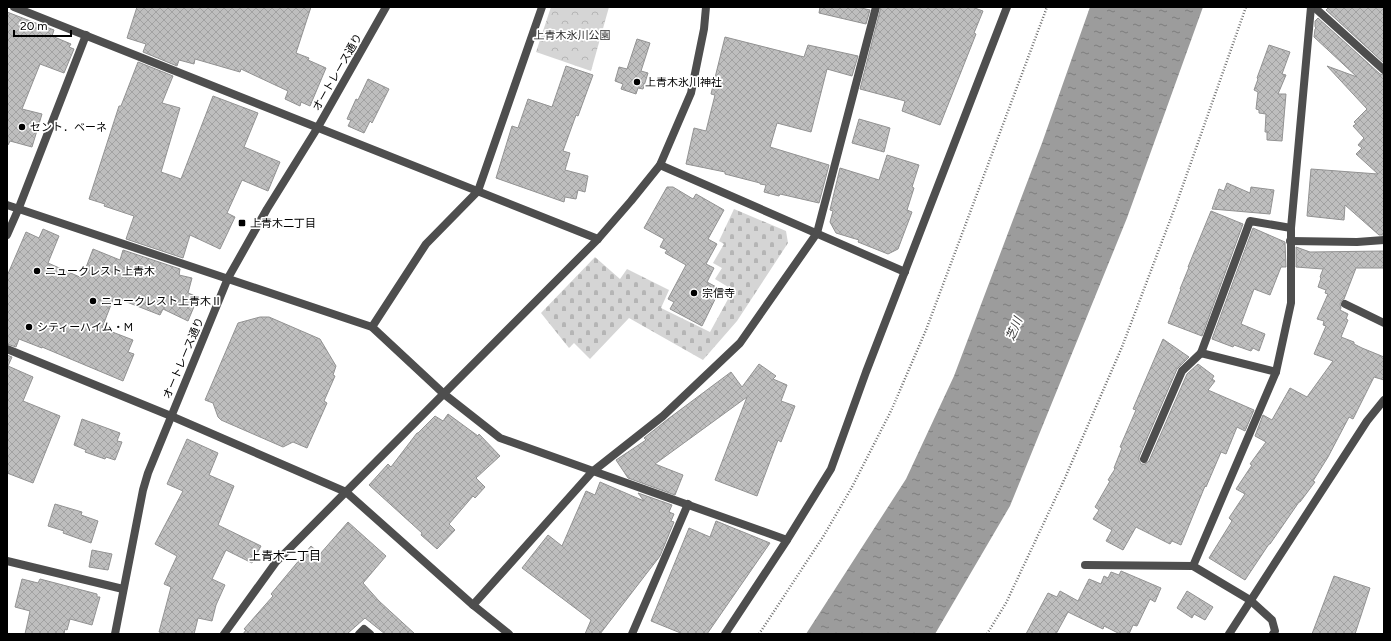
<svg xmlns="http://www.w3.org/2000/svg" width="1391" height="641" viewBox="0 0 1391 641" font-family="Figtree,'Noto Sans JP',sans-serif">
	<style>
		.cemetery { fill: url(#cemetery-stones) }
		.park { fill: url(#park-crowns) }
		.water { fill: url(#water-ripples) }
		.building { fill: url(#building-cross-hatch); stroke: #929292 }
		.lines { fill: none; stroke-linecap: round; stroke-linejoin: round }
		.path { stroke: #707070; stroke-width: 2.5; stroke-dasharray: 1 2; stroke-linecap: butt }
		.service { stroke: #4e4e4e; stroke-width: 8 }
		.minor { stroke: #4e4e4e; stroke-width: 8 }
		.tertiary { stroke: #4e4e4e; stroke-width: 8 }
		.poi-dot { fill: #000; stroke: #fff; stroke-width: 1.5 }
		.labels { text-anchor: middle; stroke-width: 3.5; stroke-linejoin: round; paint-order: stroke }
		.park-label { font-size: 11px; fill: #2c2c2c; stroke: #fff }
		.street-label { font-size: 11px; fill: #000; stroke: #fff }
		.poi-label { font-size: 11px; fill: #000; stroke: #fff; text-anchor: start }
		.water-label { font-size: 12px; font-style: italic; fill: #3d3d3d; stroke: #fff }
		.neighbourhood-label { font-size: 12px; fill: #000; stroke: #fff }
	</style>
	<defs>
		<pattern id="cemetery-stones" width="16" height="16" patternUnits="userSpaceOnUse"><rect width="16" height="16" fill="#d5d5d5"/><path d="M2 7V4a2 2 0 0 1 4 0v3zM10 15v-3a2 2 0 0 1 4 0v3z" fill="#b5b5b5"/></pattern>
		<pattern id="park-crowns" width="20" height="18" patternUnits="userSpaceOnUse"><rect width="20" height="18" fill="#d5d5d5"/><path d="M2 6a3 3 0 1 1 6 0M12 15a3 3 0 1 1 6 0" fill="none" stroke="#b5b5b5"/></pattern>
		<pattern id="water-ripples" width="26" height="14" patternUnits="userSpaceOnUse"><rect width="26" height="14" fill="#9c9c9c"/><path d="M2 4q2-2 4 0t4 0M15 11q2-2 4 0t4 0" fill="none" stroke="#7d7d7d"/></pattern>
		<pattern id="building-cross-hatch" width="8" height="8" patternUnits="userSpaceOnUse"><rect width="8" height="8" fill="#bebebe"/><path d="M0 0l8 8M0 8l8-8" fill="none" stroke="#a2a2a2"/></pattern>
	</defs>
	<rect width="100%" height="100%" fill="#fff"/>
	<path class="cemetery" d="M734 209 786 231 788 243 737 321 703 360 629 318 590 359 574 343 569 348 541 313 595 257 620 279 627 269 669 290 661 308 710 332 733 290 715 279 722 268 713 263 724 244 719 241Z"/>
	<path class="park" d="M551 7H609L591 71 536 52Z"/>
	<path class="water" d="M1090 7H1203L1127 218 1010 506 935 634H806L906 479 954 376 1042 143Z"/>
	<g class="building">
		<path d="M137 7H311L296 53 309 58 308 60 326 68 310 106 301 102 300 106 285 99 288 91 241 69 240 72 195 59 194 64 179 60 177 66 143 52 146 44 127 38Z"/>
		<path d="M820 7H857L870 10 866 24 819 13Z"/>
		<path d="M881 7H972L983 11 974 33 976 34 940 125 902 111 905 101 860 89Z"/>
		<path d="M1329 7H1384V63L1326 10Z"/>
		<path d="M7 12 54 30 52 36 71 44 69 47 74 49 64 73 40 64 22 109 42 114 32 147 10 141 8 145H7Z"/>
		<path d="M1318 18 1380 74 1384 75V235H1379L1345 205 1344 220 1307 216 1311 169 1378 174 1356 154 1362 148 1358 145 1364 138 1353 126 1356 124 1354 122 1367 109 1327 66 1357 77 1314 37 1315 29 1316 28 1315 27V21Z"/>
		<path d="M725 37 804 57 808 45 858 56 852 76 827 69 811 132 777 123 770 147 829 165 819 203 780 194 779 196 764 192 766 185 760 184V183L725 174V172L686 164 694 128 706 131 715 95 711 94Z"/>
		<path d="M637 39 650 43 641 71 648 73 643 89 638 88 636 94 621 89 623 84 615 81 619 67 627 69Z"/>
		<path d="M1269 45 1290 52 1282 74 1286 75 1278 94H1286L1282 141 1267 140V132H1265L1266 114 1259 113V110L1256 109 1258 92 1254 90 1258 79 1257 78Z"/>
		<path d="M138 62 173 76 162 103 180 108 161 172 181 179 213 96 258 113 244 147 280 162 268 191 242 180 227 213 235 217 220 249 190 235 183 258 126 239 134 216 104 206 105 204 89 199 119 106H121Z"/>
		<path d="M566 66 593 75 578 116 576 115 563 151 570 153 565 170 588 176 585 192 578 190 576 199 565 197 564 202 496 178 512 126 518 128 528 99 552 107Z"/>
		<path d="M368 79 389 89 372 123 370 121 364 133 348 126 351 120 347 119 356 99 358 100Z"/>
		<path d="M859 119 890 128 884 152 852 143Z"/>
		<path d="M887 155 919 165 912 187 914 188 907 210 912 212 898 249 888 254 858 242 859 240 836 233 830 222 833 211 830 210 840 168 879 180Z"/>
		<path d="M1227 183 1250 193 1251 187 1274 190 1270 214 1212 209 1219 189 1224 191Z"/>
		<path d="M667 187H673L693 199 696 194 724 210 708 239 717 244 706 264 714 268 707 282 720 289 702 326 670 309 674 302 668 299 686 265 665 253 667 250 660 247 664 239 644 228Z"/>
		<path d="M1211 211 1243 224 1202 336 1168 323 1181 289H1180L1189 267H1188Z"/>
		<path d="M1253 228 1285 242 1286 267H1281L1270 295 1254 289 1241 324 1265 334 1259 351 1253 348 1251 351 1234 345 1233 347 1212 339Z"/>
		<path d="M43 229 59 236 48 263 82 278 93 249 120 260 123 250 180 269 179 275 192 278 188 293 198 297 188 321 163 309 160 315 114 297 102 328 133 340 128 352 134 354 123 381 42 347V348L19 339 16 347 7 344V276L26 232 39 238Z"/>
		<path d="M1296 247 1310 252 1384 251V268H1356L1344 299 1342 300 1340 304 1341 308 1340 310 1348 314 1346 319 1348 320 1341 337 1354 342V344L1362 348 1384 357V380L1374 377 1353 419 1349 417 1328 457 1313 481 1315 482 1300 502H1299L1270 544H1269L1245 580 1209 558 1232 521 1229 518 1245 494 1236 489 1252 465 1250 464 1266 442 1255 436 1263 415 1272 420 1290 388 1307 397 1333 361 1314 354 1326 326 1323 325 1324 321 1317 319 1328 294 1325 293 1326 290 1318 287 1321 278 1320 277 1323 269 1296 267Z"/>
		<path d="M260 317H269L320 339 336 366 333 375 335 376 324 401 327 403 307 448 293 442 283 447 221 420 218 417 213 403 205 400 238 323Z"/>
		<path d="M1163 339 1189 357 1177 369 1139 457V460L1141 464H1145L1149 461 1187 374 1198 364 1214 376 1212 379 1215 381 1208 390 1254 410 1245 431 1237 427 1226 454 1221 452 1206 487 1205 486 1181 545 1172 541 1170 544 1136 527 1123 550 1106 541 1112 530 1093 519 1099 510 1095 507 1110 481 1108 480 1115 469 1114 468 1122 448 1120 447 1136 410 1133 409Z"/>
		<path d="M7 355 12 357 8 366 33 377 23 401 60 416 33 483 7 473Z"/>
		<path d="M759 364 776 376 773 379 787 385 781 401 795 406 781 442 778 440 757 496 715 480 747 397 655 464 683 475 675 495 628 478 616 460 646 440 644 438 668 419 731 372 742 387Z"/>
		<path d="M448 414 478 436 479 434 500 456 476 478 485 487 475 498 473 496 449 524 455 530 437 549 421 535 422 533 369 485 388 464 391 467 417 433H418L435 416 443 421Z"/>
		<path d="M82 419 120 433 117 441 122 442 115 460 106 457 105 459 85 452 86 450 74 445Z"/>
		<path d="M187 439 218 453 209 475 234 486 218 525 261 546 252 563 226 550 212 579 225 585 216 605 212 621 198 618 194 634H169L159 632 171 587 164 584 177 556 155 544 183 491 167 484Z"/>
		<path d="M600 482 644 501 638 493 672 505 669 512 674 514 671 521 674 522 660 556 600 634H585L591 620 522 568 548 535 562 546 586 491 595 495Z"/>
		<path d="M55 504 82 512 81 515 98 521 91 543 63 533 64 531 48 526Z"/>
		<path d="M716 521 770 543 707 634H683L651 621 689 528 710 537Z"/>
		<path d="M348 522 386 556 363 583 379 601 415 634H385L365 618 347 634H243L246 630 244 629 273 596 271 594 311 546 320 554Z"/>
		<path d="M92 550 112 554 108 570 89 567Z"/>
		<path d="M1121 571 1161 588 1155 602 1150 599 1137 626 1133 625 1129 634H1120L1104 626 1103 629 1068 612 1056 634H1026L1048 593 1057 597 1060 591 1078 601 1089 579 1101 584 1104 576 1108 578 1111 572 1119 575Z"/>
		<path d="M1334 576 1370 588 1355 634H1312Z"/>
		<path d="M22 579 38 583 40 579 97 594V597H100L92 625 70 619 67 630 65 629 64 634H25L30 611 15 607Z"/>
		<path d="M1187 591 1213 607 1205 620 1194 614 1192 618 1177 608Z"/>
	</g>
	<g class="lines">
		<g class="path">
			<path d="M759 634 823 537 852 487 891 411 926 330 1047 7"/>
			<path d="M987 634 1006 603 1065 478 1122 347 1177 202 1246 7"/>
		</g>
		<g class="service">
			<path d="M1314 7 1384 70"/>
			<path d="M1345 304 1384 323"/>
			<path d="M359 634 364 629 370 634"/>
			<path d="M632 634 688 504"/>
		</g>
		<g class="minor">
			<path d="M14 7 598 239"/>
			<path d="M660 165 905 272"/>
			<path d="M7 205 372 327 444 394 500 438 787 540"/>
			<path d="M7 235 18 210 86 35"/>
			<path d="M1290 241 1357 242 1384 240"/>
			<path d="M372 327 426 244 478 191 542 7"/>
			<path d="M7 349 171 416 346 492 473 605 509 634"/>
			<path d="M1201 353 1250 221 1291 228"/>
			<path d="M1144 459 1182 371 1201 353 1276 372"/>
			<path d="M7 561 123 589"/>
			<path d="M1085 565 1193 566 1250 600"/>
			<path d="M1193 566 1276 372 1291 303V228L1311 7"/>
			<path d="M473 605 592 472 663 416 740 343 817 233 876 7"/>
			<path d="M725 634 787 540 831 469 866 372 1007 7"/>
			<path d="M1229 634 1367 421 1384 400"/>
		</g>
		<g class="tertiary">
			<path d="M1250 600 1272 620 1275 631 1273 634"/>
			<path d="M115 634 143 490 148 473 228 278 267 209 318 127 386 7"/>
			<path d="M224 634 276 562 598 239 631 201 660 165 691 93 704 29 706 7"/>
		</g>
	</g>
	<g class="poi-dot">
		<circle cx="637" cy="82" r="4"/>
		<circle cx="22" cy="127" r="4"/>
		<rect x="238" y="219" width="8" height="8" rx="2"/>
		<circle cx="37" cy="271" r="4"/>
		<circle cx="694" cy="293" r="4"/>
		<circle cx="93" cy="301" r="4"/>
		<circle cx="29" cy="327" r="4"/>
	</g>
	<g class="labels">
		<g class="park-label">
			<text x="572" y="39">上青木氷川公園</text>
		</g>
		<g class="street-label">
			<text transform="translate(337 72) rotate(-60)" y="4">オートレース通り</text>
			<text transform="translate(183 358) rotate(-67)" y="4">オートレース通り</text>
		</g>
		<g class="poi-label">
			<text x="645" y="86">上青木氷川神社</text>
			<text x="30" y="131">セント．ベーネ</text>
			<text x="250" y="227">上青木二丁目</text>
			<text x="45" y="275">ニュークレスト上青木</text>
			<text x="702" y="297">宗信寺</text>
			<text x="101" y="305">ニュークレスト上青木Ⅱ</text>
			<text x="37" y="331">シティーハイム・M</text>
		</g>
		<g class="water-label">
			<text transform="translate(1014 329) rotate(-68)" y="4">芝川</text>
		</g>
		<g class="neighbourhood-label">
			<text x="285" y="560">上青木二丁目</text>
		</g>
	</g>
	<rect width="1391" height="641" fill="none" stroke="#000000" stroke-width="16"/>
	<path d="M14 30v6h57v-6" fill="none" stroke="#000000" stroke-width="2"/>
	<text x="20" y="30" font-size="12" fill="#000000" stroke="#ffffff" stroke-width="3" paint-order="stroke">20 m</text>
</svg>
